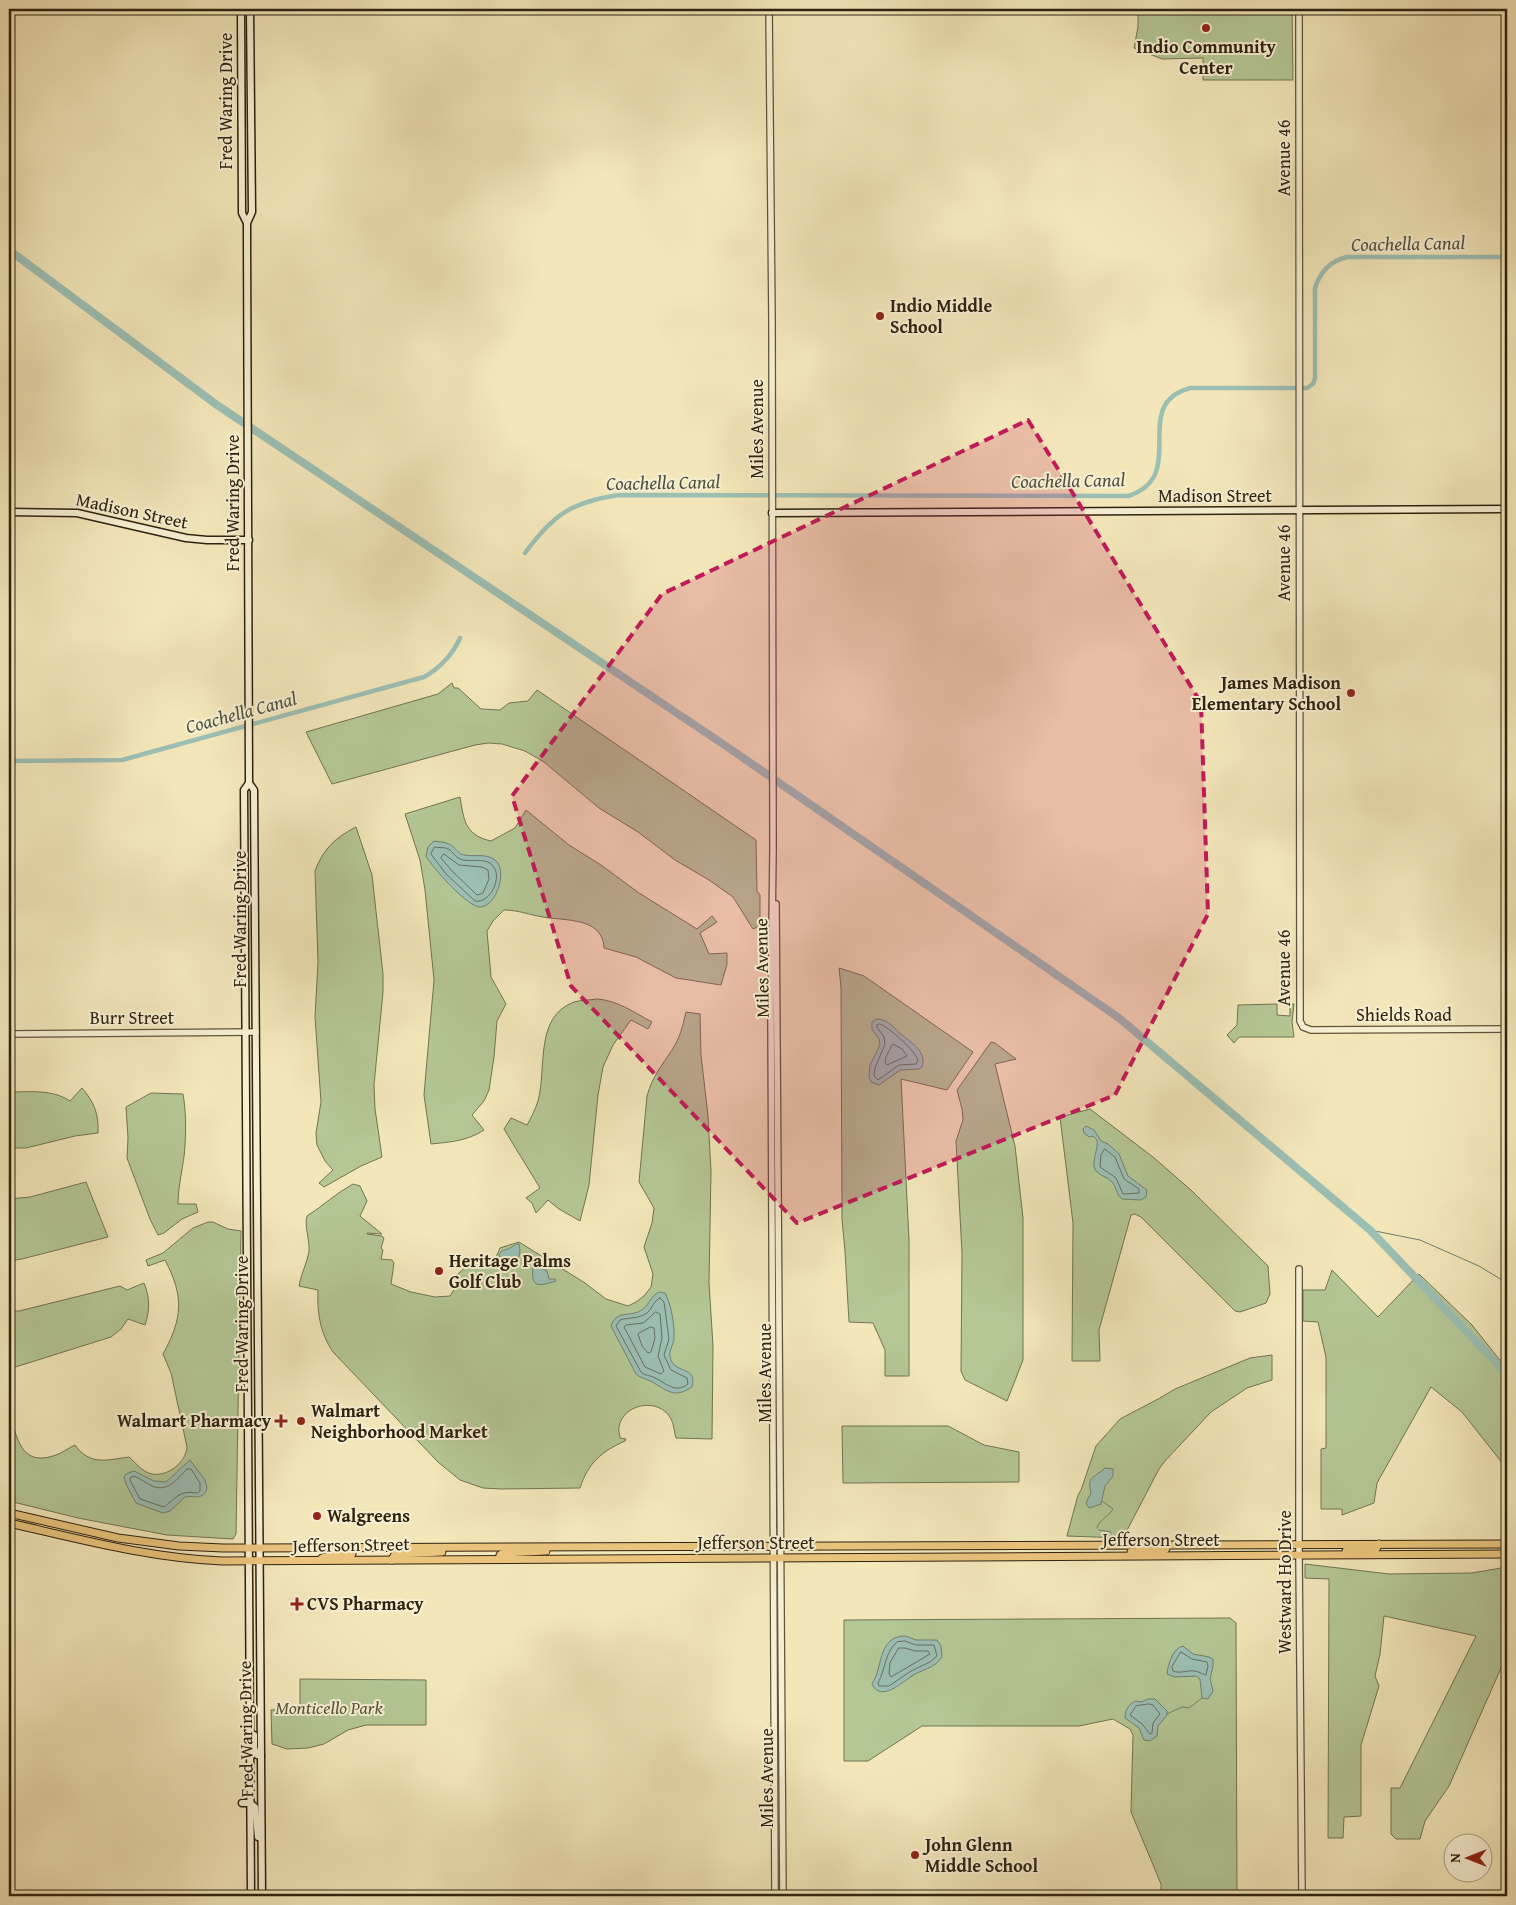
<svg xmlns="http://www.w3.org/2000/svg" width="1516" height="1905" viewBox="0 0 1516 1905" font-family="'Gentium Book Plus',serif">
	<style>
		.green { fill: #b4c795; stroke: #717452 }
		.water { fill: #9cbfb4; stroke: #708072 }
		.lines { fill: none; stroke-linecap: round; stroke-linejoin: round }
		.shore { stroke: #657062; stroke-width: 1 }
		.stream { stroke: #708072; stroke-width: 1 }
		.canal { stroke: #9cbfb4; stroke-width: 4.5 }
		.river { stroke: #9cbfb4; stroke-width: 8 }
		.tertiary-casing { stroke: #5f533a; stroke-width: 8 }
		.secondary-casing { stroke: #2e2210; stroke-width: 9 }
		.primary-casing { stroke: #2e2210; stroke-width: 9 }
		.tertiary { stroke: #f7efd2; stroke-width: 5.5 }
		.secondary { stroke: #f7efd2; stroke-width: 6 }
		.primary { stroke: #eac47d; stroke-width: 7 }
		.marked { fill: #c2185b; fill-opacity: 0.2; stroke: #c2185b; stroke-width: 4; stroke-dasharray: 10 6; stroke-linejoin: round }
		.poi-dot { fill: #8f2418; stroke: #f7efd2; stroke-width: 2 }
		.labels { text-anchor: middle; stroke-width: 4; stroke-linejoin: round; paint-order: stroke }
		.poi-label { font-size: 18px; font-weight: bold; fill: #2e2210; stroke: #f7efd2; text-anchor: start }
		.street-label { font-size: 18px; fill: #2e2210; stroke: #f7efd2 }
		.park-label { font-size: 18px; font-style: italic; fill: #565438; stroke: #f7efd2 }
		.water-label { font-size: 19px; font-style: italic; fill: #4f5141; stroke: #f7efd2 }
	</style>
	<rect width="100%" height="100%" fill="#f3e7ba"/>
	<filter id="stains"><feTurbulence type="fractalNoise" baseFrequency=".004" numOctaves="4"/><feColorMatrix values="0 0 0 0 .2 0 0 0 0 .09 0 0 0 0 .02 0 0 0 .5 -.17"/></filter>
	<radialGradient id="worn" r=".72"><stop offset=".6" stop-color="#630" stop-opacity="0"/><stop offset="1" stop-color="#630" stop-opacity=".3"/></radialGradient>
	<g class="green">
		<path d="M1138 9H1292L1293 80H1203V58L1162 59 1134 48 1138 27Z"/>
		<path d="M452 683 454 688H458L481 709 500 710 509 703 528 701 537 690 756 840 757 891 760 895V926L753 929 733 897 709 880 675 860 638 832 599 808 544 762 525 751 502 744 488 743 475 745 332 784 306 732 438 694Z"/>
		<path d="M460 797C464 821 465 835 491 841L515 828 526 810 569 845 601 865 639 893 697 929 712 916 717 922 700 933 709 954 727 953V964L721 985 676 978 636 957 604 948C603 917 565 921 543 917 529 915 519 910 504 910L493 921 487 931 491 977 506 1004 497 1021 494 1057 489 1090 484 1101 472 1115 484 1130C467 1141 451 1142 431 1144L424 1095 434 980 425 890 420 860 405 814Z"/>
		<path d="M356 827 372 875 383 974V992L374 1085 375 1109 382 1157 361 1166 324 1187 319 1183 333 1170 325 1161 317 1145 316 1133 321 1102 315 1017 318 962 315 871C323 849 336 837 356 827Z"/>
		<path d="M839 968 864 976 973 1052 947 1090 901 1079 909 1240V1376H885V1350L873 1323 849 1322 845 1251 842 1219 841 987Z"/>
		<path d="M597 999C617 1000 635 1013 652 1022L648 1029 631 1020 613 1045 603 1067 598 1095 589 1185 580 1221 559 1209 548 1200 536 1213 532 1203 526 1198 540 1188 504 1129 511 1118 527 1125C531 1118 535 1110 538 1101 547 1068 534 1017 574 1002 581 1000 590 1000 597 999Z"/>
		<path d="M1277 1004V1015L1290 1016V1004H1294L1292 1022 1294 1037H1239L1234 1043 1227 1035 1237 1025 1238 1005Z"/>
		<path d="M686 1012 700 1014 701 1055 708 1116 711 1171 709 1283 713 1346 712 1439 676 1438C674 1432 674 1424 671 1419 660 1397 623 1403 619 1427 618 1431 620 1434 620 1438L626 1439 625 1441C602 1451 588 1463 580 1488L501 1489 483 1488 460 1480 438 1462 333 1352C320 1333 317 1312 318 1290L299 1286C301 1274 307 1263 309 1252 310 1240 304 1226 307 1216 323 1206 336 1193 353 1184L360 1186 367 1201 360 1216 382 1234 367 1233V1234L382 1236 384 1238 381 1248 383 1250 381 1259 392 1260 394 1263 391 1284 411 1292 435 1297 450 1296 459 1282 457 1275 475 1258C489 1275 494 1262 500 1248L519 1242 585 1283 606 1299 628 1306 636 1302 644 1296 651 1287 653 1274 644 1247 652 1223 654 1208 639 1182 647 1096C653 1075 661 1067 672 1050 680 1038 683 1025 686 1012Z"/>
		<path d="M991 1042 995 1043 1016 1059 995 1064 1015 1146 1023 1218V1360L1007 1401 965 1380 961 1371 962 1253 956 1141 963 1120 962 1109 957 1090Z"/>
		<path d="M82 1088C94 1102 99 1114 98 1133L75 1136 26 1148H9V1092C30 1092 52 1089 70 1101Z"/>
		<path d="M151 1093 183 1094C186 1111 186 1128 185 1146 184 1165 178 1184 178 1204H196L198 1212 182 1219 164 1233 158 1235 150 1219 127 1158 128 1138 126 1107Z"/>
		<path d="M1090 1109 1153 1157 1192 1191 1268 1266 1270 1294 1266 1303 1240 1312 1235 1311 1141 1217 1135 1214 1131 1215 1099 1330 1100 1361H1072L1073 1223 1060 1117Z"/>
		<path d="M86 1182 108 1237 22 1259 9 1261V1199L30 1197Z"/>
		<path d="M208 1222H213L228 1229 241 1231 236 1534 233 1539 167 1535 78 1518 9 1501V1422L12 1421C18 1443 24 1465 53 1456 61 1454 68 1448 75 1445 90 1466 107 1460 129 1457 136 1463 142 1472 152 1474 167 1477 186 1463 187 1447L171 1373 163 1354C183 1318 184 1296 165 1260L148 1266 146 1260 163 1253 193 1228Z"/>
		<path d="M1332 1270 1378 1317 1419 1274 1472 1325 1507 1369V1469L1462 1412 1431 1387 1377 1483 1374 1503 1342 1515V1509H1321V1449L1326 1448V1357L1318 1322 1303 1321V1290H1325Z"/>
		<path d="M144 1283C150 1298 150 1310 145 1325L128 1319 121 1329 111 1337 9 1369V1311H19L120 1286 127 1290Z"/>
		<path d="M1272 1355V1380L1247 1388 1211 1412 1165 1461 1159 1469 1123 1538 1067 1536 1078 1495 1081 1490 1096 1446 1120 1419 1160 1398 1175 1389 1250 1358Z"/>
		<path d="M842 1426H948L984 1445 1019 1452V1482L843 1483Z"/>
		<path d="M1305 1564 1389 1574 1472 1573 1507 1567V1647L1505 1659 1449 1786 1425 1821 1420 1839H1396L1391 1834V1788H1400L1476 1636 1384 1616 1380 1654 1375 1676 1379 1686 1361 1745V1816L1344 1817 1343 1838H1328L1329 1579 1305 1578Z"/>
		<path d="M1230 1618 1236 1623 1237 1896H1161V1884L1131 1812 1133 1735 1130 1729 1113 1719 1079 1726H922L868 1761H844V1620Z"/>
		<path d="M300 1679 426 1680V1725H366L348 1730 324 1744 308 1748 287 1749 272 1744 271 1710 300 1708Z"/>
	</g>
	<g class="water">
		<path d="M434 841C439 842 445 842 449 844 456 847 457 854 464 855 474 857 486 853 495 860 508 870 497 905 481 907 469 909 432 867 426 856L428 847Z"/>
		<path d="M876 1019C889 1019 893 1028 902 1035 912 1043 927 1052 922 1067L919 1069 900 1070 879 1085 871 1082 869 1076 870 1065 880 1045 879 1039 872 1029V1022Z"/>
		<path d="M1086 1126 1094 1130 1101 1141 1108 1144 1119 1154 1128 1176 1147 1190 1146 1197 1141 1200 1122 1199C1116 1194 1117 1188 1112 1182 1108 1177 1100 1176 1096 1171 1090 1163 1099 1149 1097 1140L1093 1136 1089 1137 1084 1133 1083 1129Z"/>
		<path d="M517 1244H519C522 1257 517 1265 504 1265L500 1260 499 1254 502 1251 508 1249Z"/>
		<path d="M533 1264 547 1271 549 1279H555L556 1281C536 1287 531 1288 533 1264Z"/>
		<path d="M659 1292 665 1293C671 1303 675 1327 674 1339 673 1345 669 1351 670 1357 674 1375 698 1365 692 1387 675 1398 669 1392 654 1383 648 1379 642 1379 636 1374L611 1326C616 1310 629 1317 640 1311 649 1307 650 1296 659 1292Z"/>
		<path d="M190 1460 205 1480 207 1488C203 1501 195 1495 185 1497L170 1511 163 1513 136 1503 126 1484 124 1477 126 1474 134 1471 154 1481 166 1482Z"/>
		<path d="M1105 1468 1113 1469V1476L1105 1486 1101 1504 1089 1508 1086 1503 1091 1493C1087 1476 1093 1479 1105 1468Z"/>
		<path d="M905 1636 916 1640H937L941 1646 942 1657C934 1669 922 1669 912 1676 902 1682 881 1703 872 1684 874 1680 876 1677 877 1673 882 1657 883 1636 905 1636Z"/>
		<path d="M1183 1646 1193 1654 1209 1657 1213 1659V1666L1210 1679 1213 1691 1208 1699 1202 1698 1200 1679 1196 1676 1175 1677 1167 1674C1168 1664 1173 1648 1183 1646Z"/>
		<path d="M1148 1699H1155L1167 1711V1715L1158 1726 1157 1736 1150 1741 1144 1740 1139 1728 1125 1718C1125 1709 1129 1705 1135 1701L1141 1702Z"/>
	</g>
	<g class="lines">
		<g class="shore">
			<path d="M435 847C440 848 447 847 450 850 454 854 456 858 463 860 472 862 486 857 493 866 503 877 490 904 475 901L446 874 431 854Z"/>
			<path d="M444 854 459 865 482 867 488 870 489 879 483 893 477 895 451 870 441 858Z"/>
			<path d="M880 1024C889 1027 917 1052 918 1061L916 1064 899 1065 878 1080 874 1076 875 1068 885 1044 884 1037 877 1027V1025Z"/>
			<path d="M893 1044 902 1049 907 1056 887 1065 885 1063 886 1057Z"/>
			<path d="M1105 1149 1115 1157 1124 1179 1139 1189V1193L1123 1194 1116 1178 1100 1167 1101 1155Z"/>
			<path d="M660 1298 664 1302 669 1339 664 1355 671 1370 687 1378 688 1384C675 1394 666 1383 655 1378 650 1375 645 1376 641 1372L616 1326 620 1320C630 1317 639 1319 647 1313 653 1308 653 1301 660 1298Z"/>
			<path d="M656 1312 660 1314 662 1338 658 1356 664 1371 661 1374 645 1367 624 1327 626 1325 643 1323Z"/>
			<path d="M651 1327 654 1328 655 1338 651 1352 648 1353 642 1346 638 1334Z"/>
			<path d="M187 1469H191L200 1483V1491L197 1493C180 1490 177 1497 164 1507L140 1499 130 1480 131 1477 134 1476C141 1479 146 1483 152 1486 168 1493 178 1478 187 1469Z"/>
			<path d="M905 1641 916 1645H934L937 1656 930 1662 911 1671 889 1686H879L878 1683C886 1669 884 1653 897 1642Z"/>
			<path d="M899 1648H905L915 1651H928L930 1654 891 1677 889 1674 890 1663Z"/>
			<path d="M1181 1652 1192 1659 1207 1662 1208 1666 1206 1675C1201 1674 1199 1671 1194 1671 1187 1670 1180 1674 1173 1671L1172 1667Z"/>
			<path d="M1149 1704 1153 1705 1160 1714 1153 1723 1152 1733 1150 1734 1142 1724 1130 1715 1136 1706Z"/>
		</g>
		<g class="stream">
			<path d="M1370 1230 1420 1240 1479 1266 1507 1283"/>
			<path d="M1097 1528C1099 1520 1108 1517 1113 1509L1102 1501"/>
			<path d="M1099 1530 1111 1532"/>
			<path d="M1167 1714 1182 1707 1189 1708 1202 1698"/>
		</g>
		<g class="canal">
			<path d="M525 553C553 515 571 502 619 495L1128 496C1191 476 1128 405 1190 388H1307L1313 384 1315 378V288C1320 272 1330 261 1347 257H1507"/>
			<path d="M9 761 122 760 424 677C439 669 453 654 460 638"/>
		</g>
		<path class="river" d="M9 250 217 405 726 746 1119 1018 1370 1230 1507 1374"/>
		<defs>
			<g id="tertiary">
				<path d="M769 9 772 320 773 849 771 1011 775 1896"/>
				<path d="M1299 9 1300 1021 1303 1027 1311 1030 1507 1029"/>
				<path d="M776 904 783 1896"/>
				<path d="M9 1034 256 1032"/>
				<path d="M1299 1269V1555L1302 1896"/>
			</g>
			<g id="secondary">
				<path d="M241 9 242 213 247 223"/>
				<path d="M250 9 252 212 247 223V239L249 783 244 790 251 1896"/>
				<path d="M9 512 77 513 186 538 207 540H249"/>
				<path d="M772 513 1507 509"/>
				<path d="M249 783 254 790 262 1896"/>
				<path d="M254 1735V1748L257 1755 261 1756"/>
				<path d="M242 1803H250L255 1807 258 1837"/>
			</g>
			<g id="primary">
				<path d="M9 1513 118 1538 179 1546 223 1548 1507 1544"/>
				<path d="M9 1523C80 1539 149 1558 222 1561L1507 1554"/>
				<path d="M1346 1551 1376 1549 1379 1544"/>
				<path d="M1131 1552 1164 1550 1166 1549V1545"/>
				<path d="M322 1558 331 1555 352 1554 353 1548"/>
				<path d="M499 1559 500 1555 504 1553 546 1551"/>
				<path d="M392 1560 395 1554 442 1552"/>
			</g>
		</defs>
		<use href="#tertiary" class="tertiary-casing"/>
		<use href="#secondary" class="secondary-casing"/>
		<use href="#primary" class="primary-casing"/>
		<use href="#tertiary" class="tertiary"/>
		<use href="#secondary" class="secondary"/>
		<use href="#primary" class="primary"/>
	</g>
	<path class="marked" d="M1028 420 1201 703 1208 914 1115 1095 797 1223 571 986 512 796 662 594Z"/>
	<g class="poi-dot">
		<circle cx="1206" cy="28" r="5"/>
		<circle cx="880" cy="316" r="5"/>
		<circle cx="1351" cy="693" r="5"/>
		<circle cx="439" cy="1271" r="5"/>
		<path d="M278.5 1413.5h5v5h5v5h-5v5h-5v-5h-5v-5h5z"/>
		<circle cx="301" cy="1421" r="5"/>
		<circle cx="317" cy="1516" r="5"/>
		<path d="M294.5 1596.5h5v5h5v5h-5v5h-5v-5h-5v-5h5z"/>
		<circle cx="915" cy="1855" r="5"/>
	</g>
	<g class="labels">
		<g class="poi-label">
			<text x="1206" y="53" text-anchor="middle">Indio Community<tspan x="1206" dy="21">Center</tspan></text>
			<text x="890" y="312">Indio Middle<tspan x="890" dy="21">School</tspan></text>
			<text x="1341" y="689" text-anchor="end">James Madison<tspan x="1341" dy="21">Elementary School</tspan></text>
			<text x="449" y="1267">Heritage Palms<tspan x="449" dy="21">Golf Club</tspan></text>
			<text x="311" y="1417">Walmart<tspan x="311" dy="21">Neighborhood Market</tspan></text>
			<text x="271" y="1427" text-anchor="end">Walmart Pharmacy</text>
			<text x="327" y="1522">Walgreens</text>
			<text x="307" y="1610">CVS Pharmacy</text>
			<text x="925" y="1851">John Glenn<tspan x="925" dy="21">Middle School</tspan></text>
		</g>
		<g class="street-label">
			<text transform="translate(226 101) rotate(-90)" y="6">Fred Waring Drive</text>
			<text transform="translate(1284 158) rotate(-90)" y="6">Avenue 46</text>
			<text transform="translate(757 429) rotate(-90)" y="6">Miles Avenue</text>
			<text x="1215" y="502">Madison Street</text>
			<text transform="translate(233 503) rotate(-90)" y="6">Fred Waring Drive</text>
			<text transform="translate(132 511) rotate(12)" y="6">Madison Street</text>
			<text transform="translate(1284 563) rotate(-90)" y="6">Avenue 46</text>
			<text transform="translate(240 919) rotate(-90)" y="6">Fred Waring Drive</text>
			<text transform="translate(762 968) rotate(-91)" y="6">Miles Avenue</text>
			<text transform="translate(1284 968) rotate(-90)" y="6">Avenue 46</text>
			<text x="1404" y="1021">Shields Road</text>
			<text x="132" y="1024">Burr Street</text>
			<text transform="translate(242 1324) rotate(-90)" y="6">Fred Waring Drive</text>
			<text transform="translate(765 1373) rotate(-90)" y="6">Miles Avenue</text>
			<text x="1161" y="1546">Jefferson Street</text>
			<text x="756" y="1549">Jefferson Street</text>
			<text transform="translate(351 1545) rotate(-1)" y="6">Jefferson Street</text>
			<text transform="translate(1285 1582) rotate(-90)" y="6">Westward Ho Drive</text>
			<text transform="translate(246 1729) rotate(-91)" y="6">Fred Waring Drive</text>
			<text transform="translate(767 1778) rotate(-90)" y="6">Miles Avenue</text>
		</g>
		<g class="park-label">
			<text x="329" y="1714">Monticello Park</text>
		</g>
		<g class="water-label">
			<text transform="translate(1408 243) rotate(-1)" y="7">Coachella Canal</text>
			<text transform="translate(1068 480) rotate(-1)" y="7">Coachella Canal</text>
			<text transform="translate(663 482) rotate(-1)" y="7">Coachella Canal</text>
			<text transform="translate(241 712) rotate(-15)" y="7">Coachella Canal</text>
		</g>
	</g>
	<rect width="1516" height="1905" fill="none" stroke="#f3e7ba" stroke-width="30"/>
	<rect x="10" y="10" width="1496" height="1885" fill="none" stroke="#2e2210" stroke-width="2.5"/>
	<rect x="15" y="15" width="1486" height="1875" fill="none" stroke="#2e2210"/>
	<g transform="translate(1468 1858) rotate(270)"><circle r="24" fill="#f7efd2" stroke="#a79d84"/>
	<path d="M0-4L9 19L0 12L-9 19Z" fill="#8f2418"/>
	<text y="-8" font-size="14" font-weight="bold" text-anchor="middle" fill="#2e2210">N</text>
	</g>
	<rect width="100%" height="100%" filter="url(#stains)"/>
	<rect width="100%" height="100%" fill="url(#worn)"/>
</svg>
